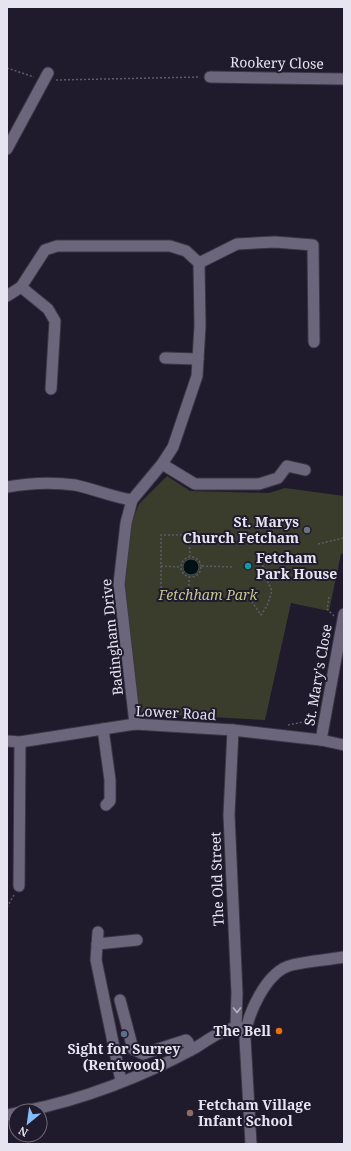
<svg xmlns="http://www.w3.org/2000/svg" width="351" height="1151" viewBox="0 0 351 1151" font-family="'Noto Serif',serif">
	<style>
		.green { fill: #3b3d2c }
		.water { fill: #001013; stroke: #455056 }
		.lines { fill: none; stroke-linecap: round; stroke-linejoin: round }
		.minor-casing { stroke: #3a3645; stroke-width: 13 }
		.path { stroke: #5f5b6b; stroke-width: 1.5; stroke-dasharray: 2 2; stroke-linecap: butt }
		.minor { stroke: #6c667c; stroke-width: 11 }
		.oneway { stroke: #b6b2c2 }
		.worship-dot { fill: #6b7280; stroke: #1f1a2c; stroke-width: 1.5 }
		.culture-dot { fill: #0f9aa8; stroke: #1f1a2c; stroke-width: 1.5 }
		.food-dot { fill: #e8710a; stroke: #1f1a2c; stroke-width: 1.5 }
		.service-dot { fill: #5c6f8a; stroke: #1f1a2c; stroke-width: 1.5 }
		.education-dot { fill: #8d6e63; stroke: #1f1a2c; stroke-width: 1.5 }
		.labels { text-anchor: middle; stroke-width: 4; stroke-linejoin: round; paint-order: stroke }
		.street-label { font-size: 14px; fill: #e7e4f1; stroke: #1f1a2c }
		.poi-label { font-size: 14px; font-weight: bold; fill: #e7e4f1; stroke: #1f1a2c; text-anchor: end }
		.park-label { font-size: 14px; font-style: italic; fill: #c4c88f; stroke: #1f1a2c }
	</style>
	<rect width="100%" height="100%" fill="#1f1a2c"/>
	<path class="green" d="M167 476 190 491 269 493 285 488 344 496V553L341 554 329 611 291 603 265 720 139 713 123 580 129 529 139 504Z"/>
	<circle class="water" cx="191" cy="567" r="8"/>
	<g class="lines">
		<defs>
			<g id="minor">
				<path d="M210 77 344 79"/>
				<path d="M7 149 48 73"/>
				<path d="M199 263 237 244 275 242 313 245 314 342"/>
				<path d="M21 287 48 309 55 321 51 389"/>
				<path d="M7 296 21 287 45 250 57 246H170L186 251 199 263 200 326 197 376 173 447 162 464 132 500 126 523 119 584 135 724"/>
				<path d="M165 358 198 359"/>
				<path d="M162 464 195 484H259L278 478 287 466 305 470"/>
				<path d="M7 487C29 483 53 482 75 485 94 489 113 497 132 500"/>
				<path d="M103 729 110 780V801L106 805"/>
				<path d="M233 730 229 815 237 993 236 1027"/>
				<path d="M321 740 344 614"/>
				<path d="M7 741 20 742 135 724 233 730 321 740 344 745"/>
				<path d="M19 886 20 742"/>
				<path d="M98 932 96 960 121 1081"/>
				<path d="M97 944 137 940"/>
				<path d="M120 1000 133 1049 143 1054 186 1040 188 1042 191 1050"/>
				<path d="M25 1111C82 1100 144 1076 195 1048 208 1040 226 1026 242 1028"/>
				<path d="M7 1115 16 1113"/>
				<path d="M251 1144 245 1038C247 1015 266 971 292 965 308 961 327 960 344 957"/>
			</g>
		</defs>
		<use href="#minor" class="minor-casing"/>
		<g class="path">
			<path d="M7 68 34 77"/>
			<path d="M56 80 200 77"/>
			<path d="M189 535 190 556"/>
			<path d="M234 535H161V598L250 599 261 615 267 606 272 591 268 582 260 576 263 566H261"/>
			<path d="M318 544 344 538"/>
			<circle cx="191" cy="567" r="10"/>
			<path d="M161 566 180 567"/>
			<path d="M202 566 234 567"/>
			<path d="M329 597 327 609 334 616"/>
			<path d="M189 598V577"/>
			<path d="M288 725 314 720"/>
			<path d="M7 907 14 895"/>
		</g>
		<use href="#minor" class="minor"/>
	</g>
	<defs><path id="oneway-chevron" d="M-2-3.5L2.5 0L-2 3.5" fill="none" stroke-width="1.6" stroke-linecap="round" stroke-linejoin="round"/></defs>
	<use class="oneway" href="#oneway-chevron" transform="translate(237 1010) rotate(90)"/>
	<circle class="worship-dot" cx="307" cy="530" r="4"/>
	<circle class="culture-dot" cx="248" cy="566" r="4"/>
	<circle class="food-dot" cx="279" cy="1031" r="4"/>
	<circle class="service-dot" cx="124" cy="1034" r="4"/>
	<circle class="education-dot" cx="190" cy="1113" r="4"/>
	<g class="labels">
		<g class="street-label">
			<text transform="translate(277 63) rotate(1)" y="5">Rookery Close</text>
			<text transform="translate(112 637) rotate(-96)" y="5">Badingham Drive</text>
			<text transform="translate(318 675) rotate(-80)" y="5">St. Mary's Close</text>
			<text transform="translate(176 713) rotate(3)" y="5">Lower Road</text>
			<text transform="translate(217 879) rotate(-92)" y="5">The Old Street</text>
		</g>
		<g class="poi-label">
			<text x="299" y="527">St. Marys<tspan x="299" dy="16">Church Fetcham</tspan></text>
			<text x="256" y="563" text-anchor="start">Fetcham<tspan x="256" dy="16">Park House</tspan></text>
			<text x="271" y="1036">The Bell</text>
			<text x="124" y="1054" text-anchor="middle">Sight for Surrey<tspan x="124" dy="16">(Rentwood)</tspan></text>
			<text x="198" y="1110" text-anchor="start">Fetcham Village<tspan x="198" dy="16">Infant School</tspan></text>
		</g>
		<g class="park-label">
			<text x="208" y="600">Fetchham Park</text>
		</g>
	</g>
	<rect width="351" height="1151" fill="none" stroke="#e7e4f1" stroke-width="16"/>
	<g transform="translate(28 1123) rotate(209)"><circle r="19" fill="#1f1a2c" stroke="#6f6b7b"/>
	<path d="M0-3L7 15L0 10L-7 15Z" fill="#86bbfb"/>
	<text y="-6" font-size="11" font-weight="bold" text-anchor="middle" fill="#e7e4f1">N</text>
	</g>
</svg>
